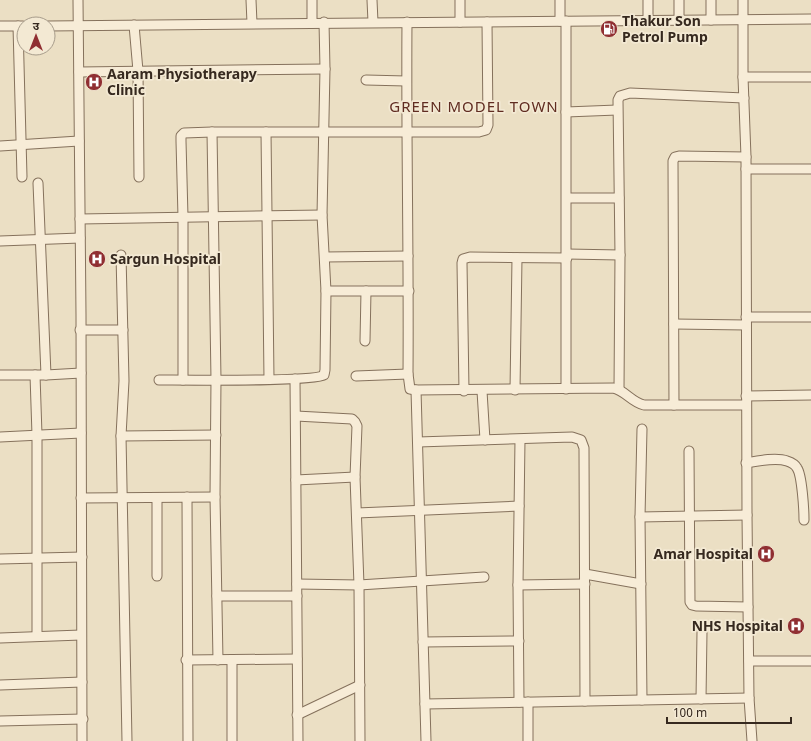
<svg xmlns="http://www.w3.org/2000/svg" width="811" height="741" viewBox="0 0 811 741" font-family="Georgia,'Noto Sans Devanagari',serif">
  <rect width="100%" height="100%" fill="#ebdfc4"/>
  <g fill="none" stroke-linecap="round" stroke-linejoin="round">
    <defs>
      <g id="minor">
        <polyline points="78,0 81,314 82,741"/>
        <polyline points="251,0 252,23"/>
        <polyline points="312,0 312,23"/>
        <polyline points="372,0 373,22"/>
        <polyline points="460,0 460,22"/>
        <polyline points="560,0 560,21"/>
        <polyline points="648,0 648,20"/>
        <polyline points="679,0 679,20"/>
        <polyline points="711,0 711,20"/>
        <polyline points="743,0 743,77 746,157 747,515 749,698 752,741"/>
        <path d="M 407,22 C 406,139 409,257 408,374 L 410,389 L 416,390 L 613,388 C 625,390 631,402 644,405 L 746,405"/>
        <polyline points="134,25 138,71 139,177"/>
        <polyline points="0,26 23,26"/>
        <polyline points="18,26 22,177"/>
        <polyline points="48,26 811,19"/>
        <polyline points="79,72 325,69"/>
        <polyline points="743,77 811,77"/>
        <polyline points="366,80 406,81"/>
        <polyline points="566,112 617,110"/>
        <polyline points="212,132 216,379 215,497 218,660"/>
        <polyline points="266,132 269,379"/>
        <polyline points="0,146 79,141"/>
        <polyline points="746,169 811,169"/>
        <polyline points="38,183 46,375"/>
        <polyline points="567,198 619,198"/>
        <polyline points="80,219 322,215"/>
        <polyline points="0,241 80,238"/>
        <polyline points="567,254 620,255"/>
        <polyline points="121,255 124,381 121,436 127,741"/>
        <polyline points="325,257 408,256"/>
        <polyline points="326,291 409,291"/>
        <polyline points="746,317 811,317"/>
        <polyline points="674,324 746,325"/>
        <polyline points="80,330 123,330"/>
        <polyline points="365,341 366,291"/>
        <polyline points="0,375 46,375 81,373"/>
        <polyline points="35,375 37,435 37,636"/>
        <polyline points="356,376 408,374"/>
        <polyline points="295,379 298,741"/>
        <path d="M 159,380 C 180,380 315,382 324,375 L 325,370 L 326,291 L 322,215 L 325,69 L 324,22"/>
        <polyline points="183,380 183,217 181,141 181,136 184,133 212,132 479,132 486,130 488,125 487,22"/>
        <polyline points="566,389 566,21"/>
        <polyline points="619,389 620,255 618,100 620,96 630,93 744,98"/>
        <polyline points="416,390 426,741"/>
        <polyline points="515,390 517,258"/>
        <polyline points="464,391 462,263 463,259 470,257 567,258"/>
        <polyline points="482,391 485,440"/>
        <polyline points="746,396 811,395"/>
        <polyline points="674,405 673,161 675,157 679,156 746,157"/>
        <polyline points="296,416 352,419 355,422 357,426 355,477 359,585 360,741"/>
        <polyline points="642,429 640,517 642,700"/>
        <polyline points="121,436 216,435"/>
        <polyline points="0,437 81,433"/>
        <polyline points="418,442 572,437 581,440 584,448 585,701"/>
        <polyline points="689,451 690,602 692,605 696,606 748,607"/>
        <path d="M 746,463 C 757,461 776,457 787,461 C 790,462 795,464 797,468 C 802,475 804,510 804,520"/>
        <polyline points="296,480 355,477"/>
        <polyline points="187,497 188,741"/>
        <polyline points="81,498 215,497"/>
        <polyline points="357,513 519,506"/>
        <polyline points="640,517 747,515"/>
        <polyline points="0,559 82,557"/>
        <polyline points="585,574 641,584"/>
        <polyline points="157,576 157,498"/>
        <polyline points="297,584 359,585 484,577"/>
        <polyline points="518,585 585,584"/>
        <polyline points="217,596 297,596"/>
        <polyline points="0,638 81,635"/>
        <polyline points="423,642 519,641"/>
        <polyline points="186,660 297,659"/>
        <polyline points="232,660 232,741"/>
        <polyline points="749,661 811,661"/>
        <polyline points="0,685 82,682"/>
        <polyline points="701,699 702,632"/>
        <polyline points="519,702 518,585 520,440"/>
        <polyline points="425,704 749,698"/>
        <polyline points="297,715 360,685"/>
        <polyline points="0,721 83,719"/>
        <polyline points="528,741 528,702"/>
      </g>
    </defs>
    <!-- minor casing -->
    <use href="#minor" stroke="#85715c" stroke-width="11"/>
    <!-- minor -->
    <use href="#minor" stroke="#f7ecd7" stroke-width="9"/>
  </g>
  <!-- icons -->
  <defs>
    <symbol id="fuel-disc" viewBox="-11 -11 22 22"><circle r="9.5" fill="#902f32" stroke="#f3e9d3"/><path d="M-5.5-6h7V0h2V4h1.3V-2.5L3-4.5l.8-.8L6-3V5H2.5V1h-1V6h-7ZM-4.2-4.7v3.2H.2V-4.7Z" fill="#fff"/></symbol>
    <symbol id="hospital-disc" viewBox="-11 -11 22 22"><circle r="9.5" fill="#902f32" stroke="#f3e9d3"/><path d="M-5-5h3v3.5h4V-5h3V5h-3V1.5h-4V5h-3Z" fill="#fff"/></symbol>
  </defs>
  <g fill-rule="evenodd">
    <use href="#fuel-disc" x="599" y="19" width="20" height="20"/>
    <use href="#hospital-disc" x="84" y="72" width="20" height="20"/>
    <use href="#hospital-disc" x="87" y="249" width="20" height="20"/>
    <use href="#hospital-disc" x="756" y="544" width="20" height="20"/>
    <use href="#hospital-disc" x="786" y="616" width="20" height="20"/>
  </g>
  <g text-anchor="middle" stroke-width="3.5" stroke-linejoin="round" paint-order="stroke">
    <!-- poi labels -->
    <g font-size="14" font-weight="bold" fill="#36291f" stroke="#f3e9d3" text-anchor="start">
      <text x="622" y="26">Thakur Son<tspan x="622" dy="16">Petrol Pump</tspan></text>
      <text x="107" y="79">Aaram Physiotherapy<tspan x="107" dy="16">Clinic</tspan></text>
      <text x="110" y="264">Sargun Hospital</text>
      <text x="753" y="559" text-anchor="end">Amar Hospital</text>
      <text x="783" y="631" text-anchor="end">NHS Hospital</text>
    </g>
    <!-- neighbourhood labels -->
    <g font-size="15" letter-spacing="1" fill="#602c21" stroke="#f3e9d3">
      <text x="474" y="112">GREEN MODEL TOWN</text>
    </g>
  </g>
  <!-- north arrow -->
  <g transform="translate(36 36)"><circle r="19" fill="#f3e9d3" stroke="#a79c8b"/>
  <path d="M0-3L7 15L0 10L-7 15Z" fill="#902f32"/>
  <text y="-6" font-size="11" font-weight="bold" text-anchor="middle" fill="#36291f">उ</text>
  </g>
  <!-- scale -->
  <path d="M667 717v6h124v-6" fill="none" stroke="#36291f" stroke-width="2"/>
  <text x="673" y="717" font-size="12" fill="#36291f" stroke="#f3e9d3" stroke-width="3" paint-order="stroke">100 m</text>
</svg>
